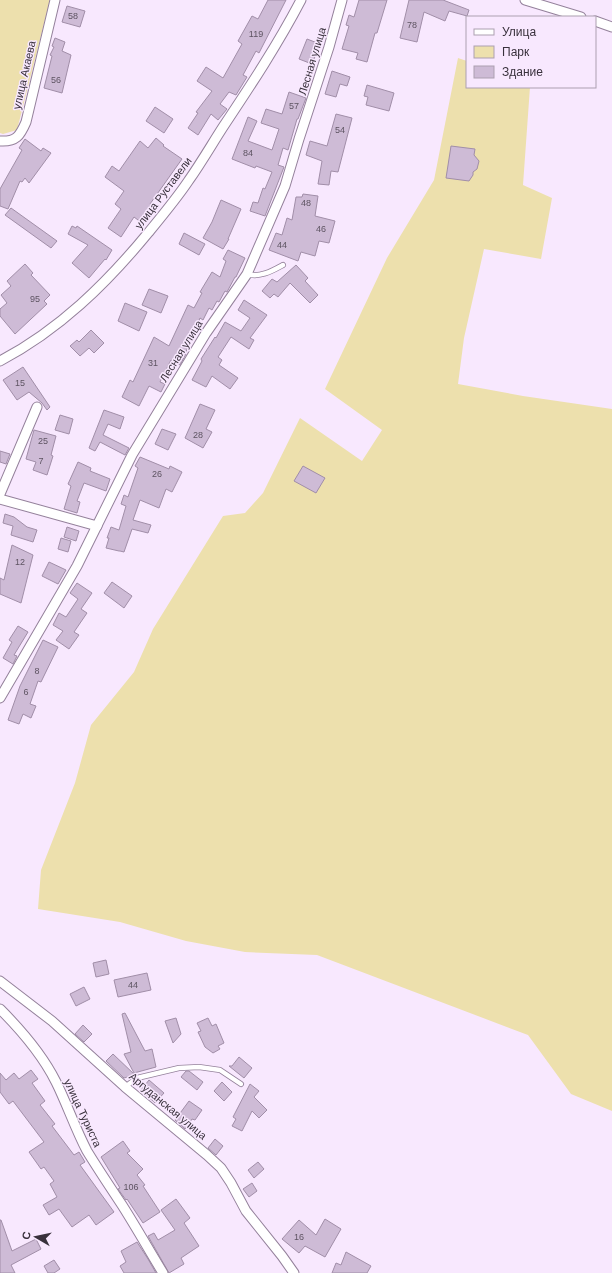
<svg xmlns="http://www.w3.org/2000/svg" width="612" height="1273" viewBox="0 0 612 1273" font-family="Helvetica,sans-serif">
  <rect width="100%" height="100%" fill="#f8e8fe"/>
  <!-- green -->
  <g fill="#ede0ad">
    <polygon points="0,0 50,0 17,130 3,134 0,133"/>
    <polygon points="458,58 467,61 467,87 530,87 523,185 552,198 541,259 484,249 464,338 458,384 523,396 612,409 612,1111 571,1094 528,1035 317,955 245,952 186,941 120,922 38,909 41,870 75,783 91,725 134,672 153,629 223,516 245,513 263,493 300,418 362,461 382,430 325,389 387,258 434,180"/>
  </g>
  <!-- building -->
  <g fill="#cebbd6" stroke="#a18ea8">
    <polygon points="268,0 286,0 259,53 256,51 243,75 247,77 236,95 229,92 220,104 227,109 218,120 211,114 198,135 188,128 198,113 196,112 212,91 197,81 206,67 223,78 242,44 238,41 252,16 258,19"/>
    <polygon points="359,0 387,0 377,33 375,33 367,62 356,59 358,53 342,49 349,26 346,25 349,15 354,17"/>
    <polygon points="409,0 443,0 469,10 467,16 449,11 445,21 424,12 417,42 400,38"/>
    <polygon points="67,6 85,11 80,27 62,22"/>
    <polygon points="55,38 65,42 62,51 71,55 62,93 44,88 52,56 50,55 54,47 52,46"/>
    <polygon points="307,39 320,44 312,64 299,59"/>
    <polygon points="332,71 350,77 347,86 340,84 336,97 325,94"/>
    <polygon points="367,85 394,93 389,111 366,105 368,97 364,96"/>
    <polygon points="289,92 306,98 298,119 297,119 288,150 283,148 278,165 284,167 265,216 250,211 253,202 258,203 263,188 265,189 272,172 256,166 255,168 232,159 248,117 257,121 248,141 272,150 279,129 261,123 266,109 282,114"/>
    <polygon points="155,107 173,119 164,133 146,121"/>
    <polygon points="336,114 352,118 338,172 331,171 329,185 318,184 322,161 306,155 310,141 327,146"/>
    <polygon points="156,138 164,145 163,146 182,159 150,204 153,206 142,223 134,217 121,237 108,228 121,209 115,204 124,191 105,177 112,166 119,171 140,141 148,148"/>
    <polygon points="25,139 41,151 43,148 51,153 29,183 25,178 22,182 20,181 8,209 0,206 0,189 22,150 19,148"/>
    <polygon points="451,146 475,149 474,155 479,161 477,169 473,172 473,175 469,181 446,178"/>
    <polygon points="303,194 318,196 315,216 335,221 329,243 319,241 315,256 301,252 298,261 269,250 276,233 282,235 287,218 292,220 296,197 302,197"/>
    <polygon points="221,200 241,209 228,239 229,239 223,249 203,238 212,222"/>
    <polygon points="11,208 57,241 51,248 5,215"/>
    <polygon points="72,226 76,228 77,226 112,250 106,260 105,259 89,278 72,263 88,245 68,234"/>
    <polygon points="184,233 205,244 199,255 179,244"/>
    <polygon points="228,250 245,258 236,277 235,277 227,292 225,291 219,302 217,301 212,310 209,308 203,320 200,318 185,354 186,354 180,365 171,360 160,382 165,384 161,392 149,386 139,406 122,397 130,380 133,382 154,337 169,346 188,305 194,308 202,293 200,292 212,272 220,277 226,261 223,259"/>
    <polygon points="25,264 33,273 31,275 50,295 44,301 47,304 15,334 0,316 0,309 7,303 1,295 11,286 7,281"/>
    <polygon points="296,265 308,278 305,281 318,295 310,303 290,283 278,297 274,294 270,298 262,291 272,279 277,282"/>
    <polygon points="149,289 168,296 161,313 142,305"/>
    <polygon points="244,300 267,315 250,338 254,340 249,349 231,337 218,357 222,360 219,365 238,378 230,389 212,376 206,387 192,380 202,361 201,359 215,337 216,338 225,322 241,331 250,318 238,310"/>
    <polygon points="125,303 147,312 139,331 118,321"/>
    <polygon points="91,330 104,343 94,353 89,348 80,356 70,346 77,340 79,342"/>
    <polygon points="23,367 50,407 47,410 42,403 29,392 17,400 3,380"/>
    <polygon points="200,404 215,410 206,429 212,432 203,448 185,438"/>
    <polygon points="104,410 124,417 120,429 108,424 103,435 129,448 125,455 100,442 95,451 89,448"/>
    <polygon points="60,415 73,419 69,434 55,430"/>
    <polygon points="162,429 176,434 168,450 155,444"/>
    <polygon points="34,430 56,436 51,455 53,456 47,475 33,470 36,462 26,459"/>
    <polygon points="0,451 10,454 6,464 0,462"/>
    <polygon points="140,457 169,469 170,466 182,472 172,492 166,489 159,508 140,500 133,520 151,525 148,533 132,529 124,552 120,551 119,551 106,548 109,538 107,538 111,527 119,530 126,506 121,504 124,495 128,497 138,468 135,466"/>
    <polygon points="78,462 91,468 90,471 110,479 106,491 84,483 77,501 80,502 77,513 64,509 71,486 68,484"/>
    <polygon points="303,466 325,478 316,493 294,481"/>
    <polygon points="5,514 14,517 27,527 37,530 33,542 11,535 13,526 3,523"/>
    <polygon points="67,527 79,531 76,541 64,537"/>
    <polygon points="61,538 71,541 68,552 58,549"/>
    <polygon points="12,545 33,555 21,603 0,594 0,578 4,580"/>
    <polygon points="49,562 66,570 58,584 42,576"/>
    <polygon points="112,582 132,596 124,608 104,593"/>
    <polygon points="77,583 92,593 81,609 87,613 74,632 79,635 69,649 56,640 63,631 53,625 59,613 66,617 78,599 70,593"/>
    <polygon points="18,626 28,632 14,655 17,656 13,664 3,658 12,642 9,640"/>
    <polygon points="43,640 58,647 41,682 38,681 30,704 36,706 31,718 23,714 19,724 8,720 20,686"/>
    <polygon points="106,960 109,974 96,977 93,963"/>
    <polygon points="147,973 151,990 118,997 114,980"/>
    <polygon points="84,987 90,999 76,1006 70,994"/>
    <polygon points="125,1013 145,1051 152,1049 156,1067 134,1073 124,1054 131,1052 122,1014"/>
    <polygon points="176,1018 181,1034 173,1043 165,1021"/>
    <polygon points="208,1018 212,1026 216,1024 224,1043 218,1046 220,1049 213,1053 205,1047 198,1032 201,1031 197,1023"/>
    <polygon points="83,1025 92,1034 84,1042 75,1034"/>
    <polygon points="113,1054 135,1075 124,1078 106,1061"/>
    <polygon points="239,1057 252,1068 244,1078 229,1066 232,1066"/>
    <polygon points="31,1070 38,1079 32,1083 45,1101 40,1105 55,1124 52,1126 74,1155 79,1152 85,1162 80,1165 114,1212 96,1225 89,1215 72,1227 59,1209 49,1215 43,1205 57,1197 50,1184 54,1181 44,1167 41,1169 29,1152 44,1142 13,1101 9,1104 0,1092 0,1073 6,1080 14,1073 19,1079"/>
    <polygon points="186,1071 189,1071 203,1082 197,1090 181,1077"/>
    <polygon points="149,1080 164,1093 155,1103 141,1090"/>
    <polygon points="222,1082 232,1092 224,1101 214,1091"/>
    <polygon points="250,1084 259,1091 254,1097 267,1110 259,1118 252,1111 242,1131 232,1126 236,1119 233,1117"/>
    <polygon points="189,1101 202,1110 195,1120 192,1119 185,1129 175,1120"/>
    <polygon points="215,1139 223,1146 216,1155 208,1148"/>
    <polygon points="123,1141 130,1151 127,1153 143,1169 137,1175 145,1185 143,1186 160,1212 143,1223 127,1199 126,1200 118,1189 120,1188 101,1157"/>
    <polygon points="258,1162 264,1169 254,1178 248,1170"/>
    <polygon points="252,1183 257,1191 249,1197 243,1189"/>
    <polygon points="176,1199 190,1218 184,1223 199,1246 181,1258 184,1264 169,1273 148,1236 154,1233 158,1240 175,1230 161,1210"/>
    <polygon points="325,1219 341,1229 325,1257 305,1246 299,1253 282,1239 299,1220 316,1235"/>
    <polygon points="0,1220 1,1220 12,1251 36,1239 41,1249 11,1265 15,1273 0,1273"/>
    <polygon points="137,1242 148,1259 156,1273 124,1273 120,1266 126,1262 121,1251"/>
    <polygon points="346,1252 371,1266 367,1273 332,1273 336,1263 341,1265"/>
    <polygon points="54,1260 60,1269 54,1273 48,1273 44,1266"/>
  </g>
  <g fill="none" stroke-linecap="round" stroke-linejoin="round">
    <defs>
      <g id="lane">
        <path d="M 247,274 C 260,278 272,271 283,265"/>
        <polyline points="125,1087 137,1078 179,1068 199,1067 220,1070 241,1084"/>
      </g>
      <g id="street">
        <polyline points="525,0 581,17"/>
        <polyline points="595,21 612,27"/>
        <path d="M 0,141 C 16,142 20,136 26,122 L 55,0"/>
        <path d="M 0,361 C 59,330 106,284 148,233 C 162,216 177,198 189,180 C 201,163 212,144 223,127 C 251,85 278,44 301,0"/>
        <polyline points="0,494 37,407"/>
        <polyline points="0,499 97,526"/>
        <polyline points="0,698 77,566 132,455 206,333 247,274 285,186 299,139 329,47 342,0"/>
        <polyline points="0,981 52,1021 125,1087 207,1155 221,1168 231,1183 246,1211 282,1256 294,1273"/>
        <path d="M 0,1009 C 22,1031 42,1054 56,1082 C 67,1104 75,1128 87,1151 C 98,1169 110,1187 122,1205 C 136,1227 149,1250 163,1273"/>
      </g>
    </defs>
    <!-- lane casing -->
    <use href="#lane" stroke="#94819b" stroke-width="6"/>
    <!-- street casing -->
    <use href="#street" stroke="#94819b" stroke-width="11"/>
    <!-- lane -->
    <use href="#lane" stroke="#fff" stroke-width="4.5"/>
    <!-- street -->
    <use href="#street" stroke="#fff" stroke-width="9"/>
  </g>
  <g text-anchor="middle" stroke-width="3" stroke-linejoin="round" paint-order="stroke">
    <!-- number labels -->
    <g font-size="9" fill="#5e5462">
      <text x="73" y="19">58</text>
      <text x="412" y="28">78</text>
      <text x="256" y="37">119</text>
      <text x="56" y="83">56</text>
      <text x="294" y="109">57</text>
      <text x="340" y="133">54</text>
      <text x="248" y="156">84</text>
      <text x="306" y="206">48</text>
      <text x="321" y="232">46</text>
      <text x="282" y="248">44</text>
      <text x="35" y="302">95</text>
      <text x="153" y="366">31</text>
      <text x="20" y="386">15</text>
      <text x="198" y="438">28</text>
      <text x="43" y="444">25</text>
      <text x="41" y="464">7</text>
      <text x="157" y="477">26</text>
      <text x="20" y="565">12</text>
      <text x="37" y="674">8</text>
      <text x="26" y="695">6</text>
      <text x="133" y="988">44</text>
      <text x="131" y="1190">106</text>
      <text x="299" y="1240">16</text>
    </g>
    <!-- street labels -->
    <g font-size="11" fill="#39313c" stroke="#f8e8fe">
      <text transform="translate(312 61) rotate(-73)" y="4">Лесная улица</text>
      <text transform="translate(24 75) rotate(-77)" y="4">улица Акаева</text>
      <text transform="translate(163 193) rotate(-53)" y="4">улица Руставели</text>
      <text transform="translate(181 351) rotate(-58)" y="4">Лесная улица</text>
      <text transform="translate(168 1106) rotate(40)" y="4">Аргуданская улица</text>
      <text transform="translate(83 1113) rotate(65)" y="4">улица Туриста</text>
    </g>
  </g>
  <!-- legend -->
  <rect x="466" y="16" width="130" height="72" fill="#f8e8fe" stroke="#ac9fb0"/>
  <rect x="474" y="29" width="20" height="6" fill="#ffffff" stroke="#ac9fb0"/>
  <text x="502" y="36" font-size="12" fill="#39313c">Улица</text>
  <rect x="474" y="46" width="20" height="12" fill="#ede0ad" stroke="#ac9fb0"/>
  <text x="502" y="56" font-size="12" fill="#39313c">Парк</text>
  <rect x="474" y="66" width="20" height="12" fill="#cebbd6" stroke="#ac9fb0"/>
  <text x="502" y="76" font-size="12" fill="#39313c">Здание</text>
  <!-- north arrow -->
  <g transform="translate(36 1237) rotate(279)" stroke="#f8e8fe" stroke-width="3" paint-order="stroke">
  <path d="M0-3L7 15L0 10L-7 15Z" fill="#39313c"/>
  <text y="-6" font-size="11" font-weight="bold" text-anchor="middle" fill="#39313c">С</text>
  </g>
</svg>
